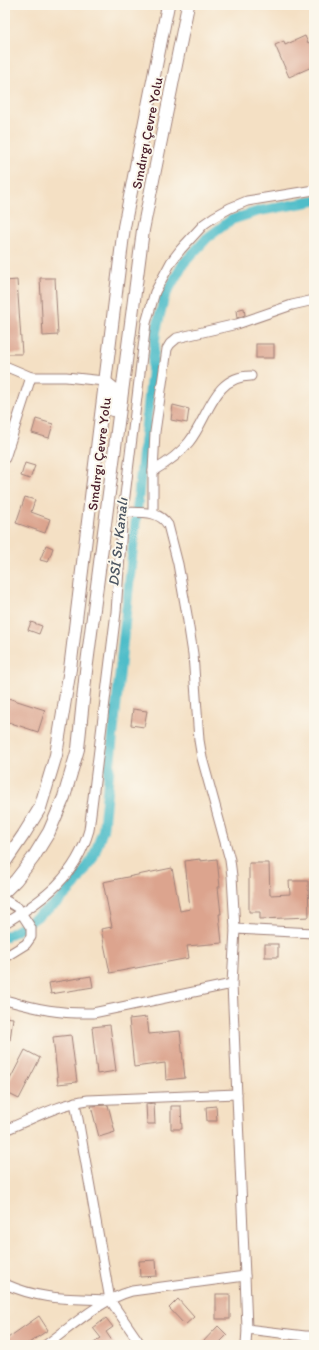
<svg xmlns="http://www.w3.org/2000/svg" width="319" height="1350" viewBox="0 0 319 1350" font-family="Itim,sans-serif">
  <rect width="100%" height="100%" fill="#fbf7ec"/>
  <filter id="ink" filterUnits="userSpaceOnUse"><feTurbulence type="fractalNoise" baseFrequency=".025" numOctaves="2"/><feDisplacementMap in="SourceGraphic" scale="8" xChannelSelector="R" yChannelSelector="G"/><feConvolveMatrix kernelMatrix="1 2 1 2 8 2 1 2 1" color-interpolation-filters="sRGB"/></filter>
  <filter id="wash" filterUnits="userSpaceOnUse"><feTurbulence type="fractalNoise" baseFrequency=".012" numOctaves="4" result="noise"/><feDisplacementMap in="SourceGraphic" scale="16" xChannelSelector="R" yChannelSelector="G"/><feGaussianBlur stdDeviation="0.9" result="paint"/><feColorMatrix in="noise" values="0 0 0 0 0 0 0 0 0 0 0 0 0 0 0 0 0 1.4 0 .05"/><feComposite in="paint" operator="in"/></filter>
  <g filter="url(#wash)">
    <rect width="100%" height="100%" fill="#f4e0c4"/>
    <!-- built -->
    <polygon fill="#edd1b9" points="269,1340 314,1345 268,1345"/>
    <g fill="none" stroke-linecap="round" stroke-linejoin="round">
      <!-- canal -->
      <polyline stroke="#50bdc9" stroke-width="10" points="5,937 24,926 58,902 75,885 93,858 103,830 156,331 164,298 183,264 207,238 231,220 259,211 314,201"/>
    </g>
    <g id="blocks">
      <!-- building -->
      <g fill="#dca48e">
        <polygon points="305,36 308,43 314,40 314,66 289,77 275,45 284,41 285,45"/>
        <polygon points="40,278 55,278 58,335 43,336"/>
        <polygon points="17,280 22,354 5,354 5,281"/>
        <polygon points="244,308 245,315 237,318 236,310"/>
        <rect x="256" y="344" width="18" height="14"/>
        <polygon points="173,405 189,409 187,423 171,420"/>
        <polygon points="36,419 53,424 49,438 32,433"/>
        <polygon points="25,463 35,466 30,479 21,476"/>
        <polygon points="25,497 35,500 31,512 50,519 45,533 16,523"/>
        <polygon points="46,545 53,548 48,562 40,560"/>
        <polygon points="31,622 42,626 39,634 28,630"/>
        <polygon points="5,697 45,710 38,732 5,721"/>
        <polygon points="133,709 147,711 144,727 131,725"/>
        <polygon points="200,859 200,861 217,859 220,887 218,887 221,914 219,914 222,943 187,946 189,958 110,973 101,929 112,927 103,882 172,868 180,911 190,909 185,861"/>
        <polygon points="249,863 269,863 270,895 290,894 289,881 308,881 309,917 260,919 260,912 249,912"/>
        <rect x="265" y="944" width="13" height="13"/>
        <polygon points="91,976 93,987 51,994 49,983"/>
        <polygon points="5,1017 13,1018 10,1040 5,1040"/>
        <polygon points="147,1017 149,1034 180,1031 185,1078 166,1080 165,1063 134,1067 129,1019"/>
        <polygon points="110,1025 116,1071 97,1074 92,1027"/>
        <polygon points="71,1035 77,1082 58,1084 53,1037"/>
        <polygon points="25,1050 40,1058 19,1099 5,1092 5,1089"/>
        <polygon points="154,1103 155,1124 147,1124 146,1104"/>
        <polygon points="108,1105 115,1132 99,1137 91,1106"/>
        <polygon points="171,1106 181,1106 182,1129 171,1129"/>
        <polygon points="216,1106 217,1121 207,1121 206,1107"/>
        <polygon points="156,1260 157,1276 140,1277 139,1261"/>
        <rect x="216" y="1294" width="14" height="25"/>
        <polygon points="178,1299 194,1317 185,1325 169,1308"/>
        <polygon points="39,1316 48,1330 26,1345 5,1345 5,1340"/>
        <polygon points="106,1318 113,1327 106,1332 115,1345 91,1345 101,1338 93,1328"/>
        <polygon points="218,1326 227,1335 217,1345 200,1345"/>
      </g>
    </g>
  </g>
  <g filter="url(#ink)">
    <use href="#blocks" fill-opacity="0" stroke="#9f8078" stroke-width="1"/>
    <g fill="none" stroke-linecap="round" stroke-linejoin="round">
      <defs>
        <g id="minor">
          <polyline points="5,366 31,377"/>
          <polyline points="5,458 31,377 66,377 104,381"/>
          <path d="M 153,471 C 167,463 179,455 189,442 C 209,417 213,376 251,376"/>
          <path d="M 123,512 C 139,513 158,509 168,525 L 178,564 L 187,615 L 193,654 L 199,740 L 202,758 L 230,860 L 232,876 L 235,929"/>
          <polyline points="153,513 153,471 155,432 167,349 170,344 177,338 237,324 292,305 314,300"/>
          <polyline points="5,900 18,908 31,928 31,937 26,944 5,957"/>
          <path d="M 5,923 C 44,900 76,876 89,830 L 116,612 L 123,512 L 146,323 L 155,292 L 171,262 L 181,249 L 204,224 L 214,217 L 230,208 L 247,201 L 314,190"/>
          <path d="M 5,1000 C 38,1009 59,1014 93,1013 L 232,984"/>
          <polyline points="75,1102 110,1300 141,1345"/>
          <path d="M 5,1130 C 32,1119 59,1104 88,1100 L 237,1094"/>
          <path d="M 5,1284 C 43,1301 70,1298 110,1300"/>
          <polyline points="247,1329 305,1336 314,1336"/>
          <path d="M 46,1345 C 72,1326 100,1300 132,1291 L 245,1276"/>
          <polyline points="246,1345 247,1329 245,1276 232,984 235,929 314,933"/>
        </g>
        <g id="major">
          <polyline points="104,381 114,389 113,410"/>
          <polyline points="5,862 24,834 40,808 56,755 70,669 124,227 168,5"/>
          <polyline points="5,891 16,880 33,858 49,832 64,797 78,749 86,671 143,230 188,5"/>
        </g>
      </defs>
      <!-- minor casing -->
      <use href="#minor" stroke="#9f8078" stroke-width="11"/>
      <!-- major casing -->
      <use href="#major" stroke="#9f8078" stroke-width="14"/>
      <!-- minor -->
      <use href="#minor" stroke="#fff" stroke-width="9"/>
      <!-- major -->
      <use href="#major" stroke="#fff" stroke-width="12"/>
    </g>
  </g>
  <g text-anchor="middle" stroke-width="4" stroke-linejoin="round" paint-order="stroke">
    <!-- street labels -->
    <g font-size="14" fill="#4a1f2b" stroke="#fbf7ec">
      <text transform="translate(147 133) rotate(-79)" y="5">Sındırgı Çevre Yolu</text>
      <text transform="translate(99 454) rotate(-83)" y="5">Sındırgı Çevre Yolu</text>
    </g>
    <!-- water labels -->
    <g font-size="15" font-style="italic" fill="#4c5662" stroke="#fbf7ec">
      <text transform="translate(118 542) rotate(-84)" y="5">DSİ Su Kanalı</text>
    </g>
  </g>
  <!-- margin -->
  <rect width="319" height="1350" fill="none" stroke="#fbf7ec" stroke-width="20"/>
</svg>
